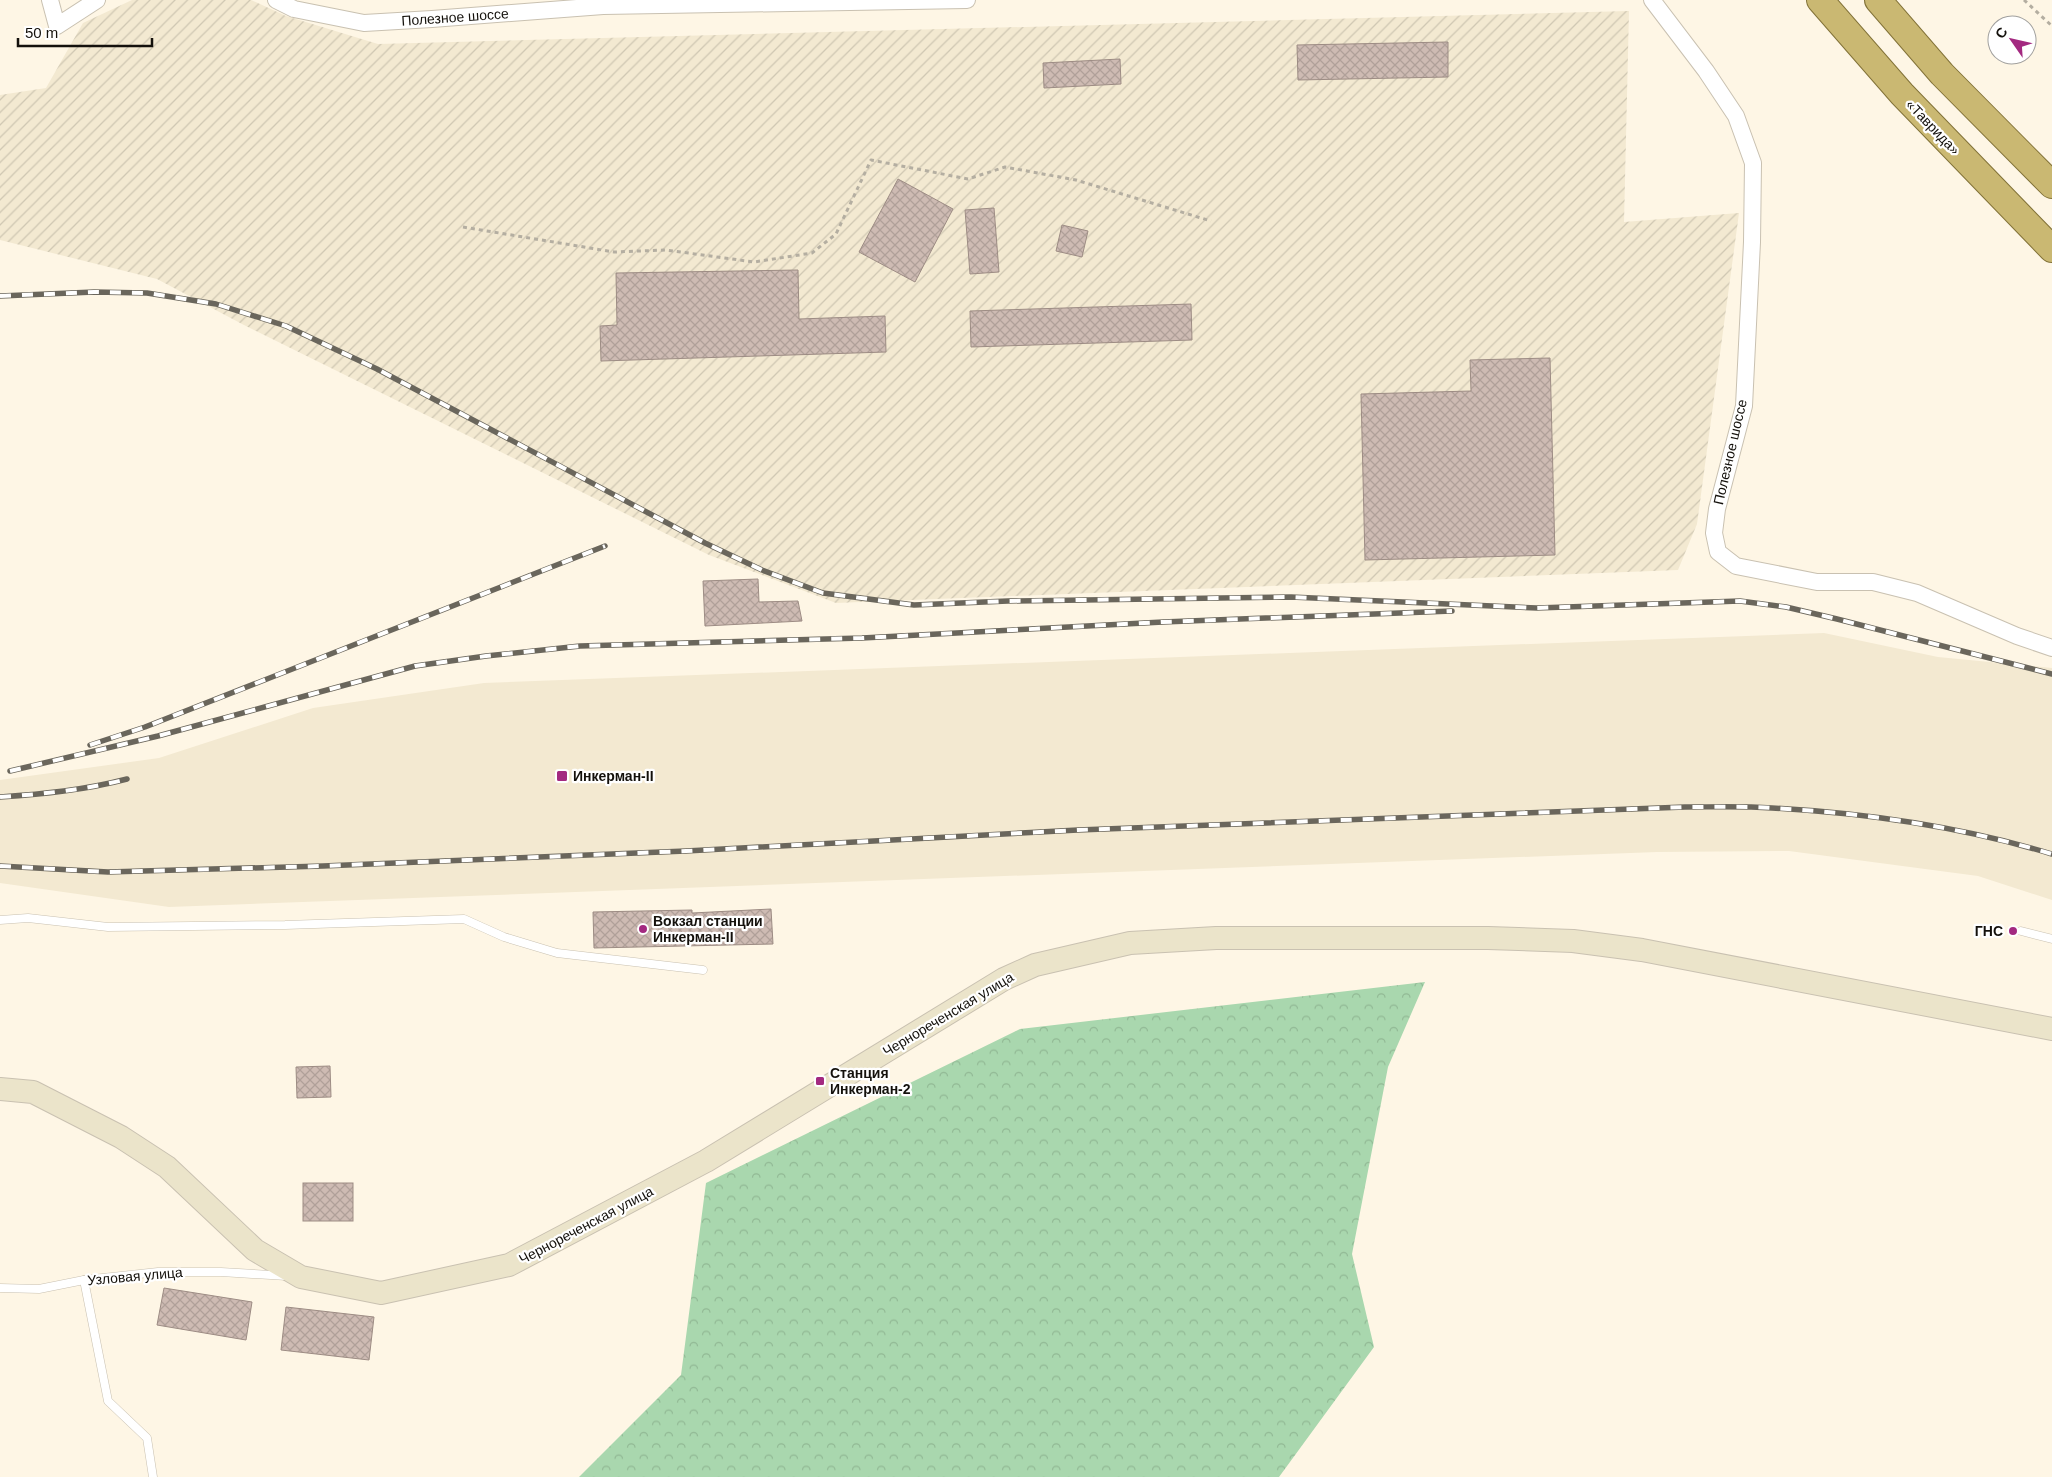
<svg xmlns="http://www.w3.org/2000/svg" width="2052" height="1477" viewBox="0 0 2052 1477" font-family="Arial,sans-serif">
  <defs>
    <pattern id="industrial-furrows" width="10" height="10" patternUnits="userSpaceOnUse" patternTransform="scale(1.25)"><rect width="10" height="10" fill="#f3e9d1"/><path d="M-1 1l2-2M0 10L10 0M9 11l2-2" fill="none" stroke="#cfc7b2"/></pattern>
    <pattern id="forest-crowns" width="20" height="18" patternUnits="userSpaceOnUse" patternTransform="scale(1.25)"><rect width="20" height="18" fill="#a9d7ae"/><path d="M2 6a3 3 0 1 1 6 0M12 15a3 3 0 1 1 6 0" fill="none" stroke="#91b894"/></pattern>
    <pattern id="building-cross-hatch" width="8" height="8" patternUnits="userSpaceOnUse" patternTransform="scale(1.25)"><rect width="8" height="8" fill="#cebbb3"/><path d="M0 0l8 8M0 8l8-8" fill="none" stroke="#b0a099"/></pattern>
  </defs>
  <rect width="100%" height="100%" fill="#fef6e5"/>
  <!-- built -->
  <polygon fill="#f3e9d1" points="1824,633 1938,657 2052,668 2052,900 1978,876 1789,851 1657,852 169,907 0,883 0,780 159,758 313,708 484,683"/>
  <!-- industrial -->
  <polygon fill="url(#industrial-furrows)" points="132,0 251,0 286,16 378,44 1629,11 1624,222 1739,213 1697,524 1678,570 836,603 709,555 242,324 157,279 0,240 0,95 46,88 83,23"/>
  <!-- forest -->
  <polygon fill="url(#forest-crowns)" points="1425,982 1388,1067 1352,1254 1374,1347 1279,1477 579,1477 681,1375 706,1183 1020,1029"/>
  <!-- building -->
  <g fill="url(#building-cross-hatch)" stroke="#9d8c84">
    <polygon points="1448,42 1448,77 1298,80 1297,45"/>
    <polygon points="1120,59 1121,84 1044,88 1043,63"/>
    <polygon points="898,179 953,209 915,282 859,252"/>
    <polygon points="994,208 999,272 970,274 965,210"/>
    <polygon points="1062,225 1088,231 1082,257 1056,251"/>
    <polygon points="798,270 799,319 885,316 886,352 601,361 600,326 617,325 616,273"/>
    <polygon points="1191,304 1192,340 971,347 970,311"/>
    <polygon points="1550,358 1555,555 1365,560 1361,394 1471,391 1470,360"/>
    <polygon points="758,579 759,602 798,601 802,621 705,626 703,581"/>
    <polygon points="771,909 773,944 594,948 593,912 692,910 692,913"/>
    <polygon points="330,1066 331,1097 297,1098 296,1067"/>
    <rect x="303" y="1183" width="50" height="38"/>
    <polygon points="164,1288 252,1302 246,1340 157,1325"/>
    <polygon points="286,1307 374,1317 369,1360 281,1350"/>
  </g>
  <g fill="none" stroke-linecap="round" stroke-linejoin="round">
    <defs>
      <g id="service">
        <polyline points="0,920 28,918 108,927 285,925 464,919 504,937 557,953 703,970"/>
        <polyline points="2021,931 2052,939"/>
        <polyline points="84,1280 108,1401 147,1438 153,1477"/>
        <polyline points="0,1288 39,1289 84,1280 158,1272 221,1272 287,1276"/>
      </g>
      <g id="minor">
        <polyline points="50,0 57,26 97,0"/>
        <polyline points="276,0 294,9 364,23 432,19 603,6 967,0"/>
        <polyline points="1652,0 1706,71 1736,116 1753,163 1752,242 1744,406 1717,509 1714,533 1718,552 1736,566 1817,582 1873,582 1917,593 2017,636 2052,648"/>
      </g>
      <polyline id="secondary" points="0,1089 33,1092 121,1137 167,1167 255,1250 301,1277 381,1293 509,1265 706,1161 1004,979 1035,965 1130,943 1216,938 1488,938 1573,941 1642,950 2052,1029"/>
      <g id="trunk">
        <polyline points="1820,0 1902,94 2052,249"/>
        <polyline points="1878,0 1942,74 2052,185"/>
      </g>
    </defs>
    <!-- service casing -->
    <use href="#service" stroke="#c9c1b1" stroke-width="9"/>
    <!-- minor casing -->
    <use href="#minor" stroke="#c9c1b1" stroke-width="18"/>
    <!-- secondary casing -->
    <use href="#secondary" stroke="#c9c1b1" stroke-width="24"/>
    <!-- trunk casing -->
    <use href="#trunk" stroke="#827238" stroke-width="28"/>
    <!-- path -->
    <g stroke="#b4aea1" stroke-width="3" stroke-dasharray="4 4" stroke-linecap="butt">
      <polyline points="2024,0 2052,26"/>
      <polyline points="463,227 614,252 666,250 754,262 812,253 836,234 871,160 968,179 1005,167 1076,180 1211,221"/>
    </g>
    <!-- service -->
    <use href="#service" stroke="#fff" stroke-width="8"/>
    <!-- minor -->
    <use href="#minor" stroke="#fff" stroke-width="16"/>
    <!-- secondary -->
    <use href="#secondary" stroke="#ebe4ca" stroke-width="22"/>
    <!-- trunk -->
    <use href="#trunk" stroke="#cab872" stroke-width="26"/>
    <defs>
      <g id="rail">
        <polyline points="0,296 94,292 147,293 216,304 286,326 377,369 705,543 762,570 823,593 914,605 1008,601 1291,597 1537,608 1740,601 1786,607 1837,619 2052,674"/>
        <polyline points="90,745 145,727 605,546"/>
        <polyline points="10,771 158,736 415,666 486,656 580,646 862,638 1163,622 1452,611"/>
        <path d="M 0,797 C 43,794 85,790 127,779"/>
        <path d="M 0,866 L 108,872 L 323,866 L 686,851 L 1078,830 L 1685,807 C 1714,807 1743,806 1772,808 C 1866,813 1962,827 2052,854"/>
      </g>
    </defs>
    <!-- rail casing -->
    <use href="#rail" stroke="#6a665c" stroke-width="5.5"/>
    <!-- rail -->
    <use href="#rail" stroke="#fff" stroke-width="4" stroke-dasharray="11" stroke-linecap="butt"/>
  </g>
  <!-- markers -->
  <g fill="#a32980" stroke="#fff" stroke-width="2">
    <rect x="556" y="770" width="12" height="12" rx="2.5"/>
    <circle cx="643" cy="929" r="5"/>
    <circle cx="2013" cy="931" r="5"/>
    <rect x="815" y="1076" width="10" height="10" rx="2.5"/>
  </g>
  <g text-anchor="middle" stroke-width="4.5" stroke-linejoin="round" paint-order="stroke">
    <!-- street labels -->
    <g font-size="14" fill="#14110c" stroke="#fff">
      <text transform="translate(455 17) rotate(-4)" y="5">Полезное шоссе</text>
      <text transform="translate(1933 127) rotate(46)" y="5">«Таврида»</text>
      <text transform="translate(1730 452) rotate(-77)" y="5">Полезное шоссе</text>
      <text transform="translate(948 1014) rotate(-31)" y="5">Чернореченская улица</text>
      <text transform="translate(586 1225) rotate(-28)" y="5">Чернореченская улица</text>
      <text transform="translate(135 1276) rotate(-5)" y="5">Узловая улица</text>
    </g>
    <!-- poi labels -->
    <g font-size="14" font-weight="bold" fill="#14110c" stroke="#fff" text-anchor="start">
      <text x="573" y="781">Инкерман-II</text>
      <text x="653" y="926">Вокзал станции<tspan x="653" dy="16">Инкерман-II</tspan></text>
      <text x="2003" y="936" text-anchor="end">ГНС</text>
      <text x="830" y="1078">Станция<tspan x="830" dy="16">Инкерман-2</tspan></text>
    </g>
  </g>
  <!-- north arrow -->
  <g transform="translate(2012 40) rotate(304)"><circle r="24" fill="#ffffff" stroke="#a1a09e"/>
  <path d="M0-4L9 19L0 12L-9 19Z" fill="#a32980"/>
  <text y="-8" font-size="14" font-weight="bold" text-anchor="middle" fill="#14110c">С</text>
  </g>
  <!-- scale -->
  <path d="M18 38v8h134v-8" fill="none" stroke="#14110c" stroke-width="2.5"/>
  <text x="25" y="38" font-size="15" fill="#14110c" stroke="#ffffff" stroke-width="4" paint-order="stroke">50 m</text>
</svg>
